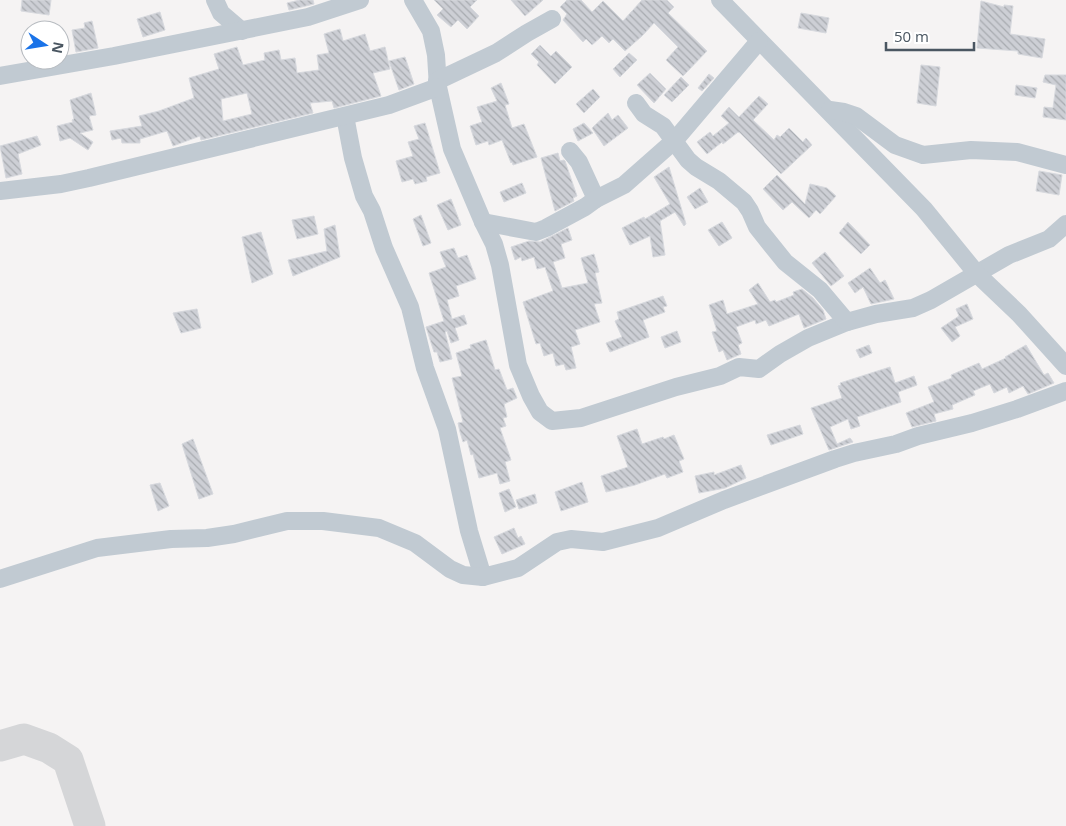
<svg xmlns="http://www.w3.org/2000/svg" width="1066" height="826" viewBox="0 0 1066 826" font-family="'Open Sans',sans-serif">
  <defs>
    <pattern id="building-back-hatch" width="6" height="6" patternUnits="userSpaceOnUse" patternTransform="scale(1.25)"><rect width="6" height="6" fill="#cdcfd5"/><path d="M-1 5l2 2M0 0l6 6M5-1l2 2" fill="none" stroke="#a8abb0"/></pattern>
  </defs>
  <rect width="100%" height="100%" fill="#f5f3f3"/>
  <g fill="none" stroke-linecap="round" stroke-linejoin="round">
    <!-- taxiway -->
    <polyline stroke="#d5d6d8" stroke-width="31" points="0,746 24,739 49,748 68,760 90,826"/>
  </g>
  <!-- building -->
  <g fill="url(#building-back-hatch)" stroke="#d7d9de" fill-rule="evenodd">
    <polygon points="22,0 51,0 49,15 21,11"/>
    <polygon points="300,0 313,0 314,4 289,10 287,3"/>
    <polygon points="434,0 477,0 470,7 479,16 467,29 458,20 451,27 437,15 443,9"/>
    <polygon points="511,0 543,0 525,16"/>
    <polygon points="567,0 581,0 592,12 603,1 623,21 642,0 667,0 674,7 668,13 707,51 683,76 666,60 678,47 654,23 642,36 625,51 613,39 609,43 602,36 592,45 586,39 583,42 563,20 567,14 560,7"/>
    <polygon points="981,1 1004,7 1004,5 1013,6 1010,34 1045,39 1042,58 1018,54 1018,51 977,48"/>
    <polygon points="160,12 165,30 143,37 137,19"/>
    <polygon points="801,13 829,18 826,33 798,28"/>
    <polygon points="92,21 98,48 76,52 72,30 85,28 84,23"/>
    <path d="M 340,29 L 343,41 L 365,34 L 370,51 L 385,47 L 390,69 L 373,73 L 381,96 L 334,108 L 332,101 L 310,103 L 313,113 L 201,140 L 200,136 L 173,146 L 167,131 L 140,139 L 140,143 L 122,143 L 121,138 L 112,140 L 110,131 L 142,126 L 139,116 L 159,111 L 194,98 L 189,78 L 219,69 L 214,54 L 237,47 L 243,65 L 265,60 L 264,53 L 279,50 L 281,60 L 295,58 L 297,73 L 319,70 L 317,55 L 329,53 L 324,34 ZM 247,93 L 252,114 L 223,121 L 221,99 Z"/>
    <polygon points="540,45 551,56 556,51 572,67 555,84 537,65 539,62 531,54"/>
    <polygon points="629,53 637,60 620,77 613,69"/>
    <polygon points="405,57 414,84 399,90 389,61"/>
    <polygon points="921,65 940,67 936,106 917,103"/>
    <polygon points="650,73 666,89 654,103 637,85"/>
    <polygon points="709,74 714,78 702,91 698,88"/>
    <polygon points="1045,75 1066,75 1066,120 1043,117 1044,107 1053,108 1056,85 1043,82"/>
    <polygon points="681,77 689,85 672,102 664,95"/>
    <polygon points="501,83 509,104 505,105 512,128 524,124 537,157 513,165 512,162 511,163 502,140 489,145 488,141 476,145 470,126 482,122 477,107 497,101 491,88"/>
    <polygon points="1016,85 1037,88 1035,98 1015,95"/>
    <polygon points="593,89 600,97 584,113 576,104"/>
    <polygon points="91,93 96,115 89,116 93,130 80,133 93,142 88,150 70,138 60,141 57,126 73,122 72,120 74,119 70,100"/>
    <polygon points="759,96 768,104 753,120 774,140 777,135 780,137 789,128 803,142 806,138 812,145 781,174 740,133 738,132 723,144 722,142 707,154 697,142 710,132 713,136 729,123 721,116 729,107 739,117"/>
    <polygon points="608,113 612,120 618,115 628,128 604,146 592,128"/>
    <polygon points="425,123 440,173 426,177 427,181 415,184 413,179 402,182 396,161 413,156 408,142 419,139 414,126"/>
    <polygon points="584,123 593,133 578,141 573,129"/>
    <polygon points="37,136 41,145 18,154 22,174 6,178 0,146"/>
    <polygon points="558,153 560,161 564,160 565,161 577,196 573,198 574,201 555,211 541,158"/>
    <polygon points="669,167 686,224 684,226 675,212 660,221 665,255 653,257 650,236 630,245 622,228 644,217 645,219 670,204 654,177"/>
    <polygon points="1039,171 1062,175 1059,195 1036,191"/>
    <polygon points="777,175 805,204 810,184 827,188 836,196 820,214 816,210 809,218 792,202 783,210 763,189"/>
    <polygon points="522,183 526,193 504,202 500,192"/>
    <polygon points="700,188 708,202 695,209 687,197"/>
    <polygon points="451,199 461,225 448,230 437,205"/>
    <polygon points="421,215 431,243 423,246 413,219"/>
    <polygon points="314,216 318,234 297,239 292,220"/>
    <polygon points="722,222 732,238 719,246 708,230"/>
    <polygon points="848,222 870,245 861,254 839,233"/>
    <polygon points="335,225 340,257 293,276 288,260 327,251 324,229"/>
    <polygon points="568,228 572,240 561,244 565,258 553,262 562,288 588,283 581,258 594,254 599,272 595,273 602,303 594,304 600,322 575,330 580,344 571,347 576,368 566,370 564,364 556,366 553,353 544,356 540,343 536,344 523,302 553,291 545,267 537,269 534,257 522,261 521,257 515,260 511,247 529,241 540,242"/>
    <polygon points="261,232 273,274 252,283 242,237"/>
    <polygon points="454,248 458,258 467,255 476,279 456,286 459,296 447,300 452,319 464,315 467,324 455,328 459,340 451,343 447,331 445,332 452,359 440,362 437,352 434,352 426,327 444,321 429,273 446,267 440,252"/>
    <polygon points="825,252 844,276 831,286 812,263"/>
    <polygon points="870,268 880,283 885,280 894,299 871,304 863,287 855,293 848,283"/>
    <polygon points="758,283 770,302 775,300 776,302 794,295 793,292 802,289 813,298 823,310 826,319 804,328 799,314 769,326 766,320 756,324 755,320 736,327 742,343 738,345 741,354 727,360 723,350 719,352 712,332 717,331 709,305 723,300 727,314 758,304 749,290"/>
    <polygon points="663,296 667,306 663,307 665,312 643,320 649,337 610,352 606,343 622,337 615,321 619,319 617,312"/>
    <polygon points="967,304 973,319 955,327 960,336 952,342 941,328 959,316 956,309"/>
    <polygon points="197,309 201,328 181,333 173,313"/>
    <polygon points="677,331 681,342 665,348 661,337"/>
    <polygon points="486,340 495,370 499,369 507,390 513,388 517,398 504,404 507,417 503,418 506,426 500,428 511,460 505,462 510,481 500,484 497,473 479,478 473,454 471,455 467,440 463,442 460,432 458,423 463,422 452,378 462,376 456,353 471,348 470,345"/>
    <polygon points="869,345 872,353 860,358 856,350"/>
    <polygon points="1026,345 1044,375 1048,373 1054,383 1028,394 1023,386 1009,393 1007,387 994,393 990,384 973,391 975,395 952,405 953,409 934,414 936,421 912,427 906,413 934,402 928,387 952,378 951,375 979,363 982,369 1006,358 1005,357"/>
    <polygon points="890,367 895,383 914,376 917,385 898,392 901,402 857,417 860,426 851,429 848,419 830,427 837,444 850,438 853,442 829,450 811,408 842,398 838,386 841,385 840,383"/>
    <polygon points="800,425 803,434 771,445 767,435"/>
    <polygon points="637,429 642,444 663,437 664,439 674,435 684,459 679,461 683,472 667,478 665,474 635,485 606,492 601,476 628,467 617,436"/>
    <polygon points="193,439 213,494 199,499 182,444"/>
    <polygon points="741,465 746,478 725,488 699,493 695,476 714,472 714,475"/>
    <polygon points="582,482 588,502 561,511 555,492"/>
    <polygon points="160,483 169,506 158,511 150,485"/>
    <polygon points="509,489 516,507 505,512 499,493"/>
    <polygon points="535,494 537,503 519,509 516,500"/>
    <polygon points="514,528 518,538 521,536 525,544 502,554 494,537"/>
  </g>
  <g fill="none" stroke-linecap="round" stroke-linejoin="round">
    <!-- minor -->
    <g stroke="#c1cad2" stroke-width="18">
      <polyline points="215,0 221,13 242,31"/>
      <polyline points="413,0 431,31 436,55 438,87 452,149 483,222 494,244 500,265 518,365 531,396 540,412 552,421 581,418 676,387 720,376 739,367 759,369 780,354 808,338 847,322 876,314 913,308 931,300 1009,255 1049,239 1066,224"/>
      <polyline points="720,0 924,209 977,274 1019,314 1066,366"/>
      <polyline points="0,76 114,56 308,17 360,0"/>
      <polyline points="437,81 496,53 527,33 552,19"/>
      <polyline points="636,103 644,114 663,126 688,160 696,167 719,181 744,202 750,211 757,227 785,262 820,290 847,322"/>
      <polyline points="830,110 844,112 856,116 895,145 923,155 971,150 1017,152 1066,165"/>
      <polyline points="345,116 353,158 364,196 372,211 384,248 410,307 425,368 447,429 469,531 483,577"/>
      <polyline points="570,151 579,162 596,199"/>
      <polyline points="0,191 61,184 89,178 389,105 438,87"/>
      <polyline points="483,222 536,232 546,228 585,207 596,199 624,185 675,140 759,41"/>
      <polyline points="0,579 97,548 171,539 207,538 234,534 287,521 323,521 379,528 415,543 450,569 463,575 483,577 518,568 557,542 571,539 603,542 658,528 724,500 835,459 854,453 896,444 918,436 972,423 1017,409 1066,391"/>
    </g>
  </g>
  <!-- north arrow -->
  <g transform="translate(45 45) rotate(102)"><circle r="24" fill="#ffffff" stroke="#b7bbc0"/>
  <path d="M0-4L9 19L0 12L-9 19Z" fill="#1a73e8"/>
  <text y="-8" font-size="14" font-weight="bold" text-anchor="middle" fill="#4a5661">N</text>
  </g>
  <!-- scale -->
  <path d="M886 42v8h88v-8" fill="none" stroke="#4a5661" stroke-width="2.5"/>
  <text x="894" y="42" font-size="15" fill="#4a5661" stroke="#ffffff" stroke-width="4" paint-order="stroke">50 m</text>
</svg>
